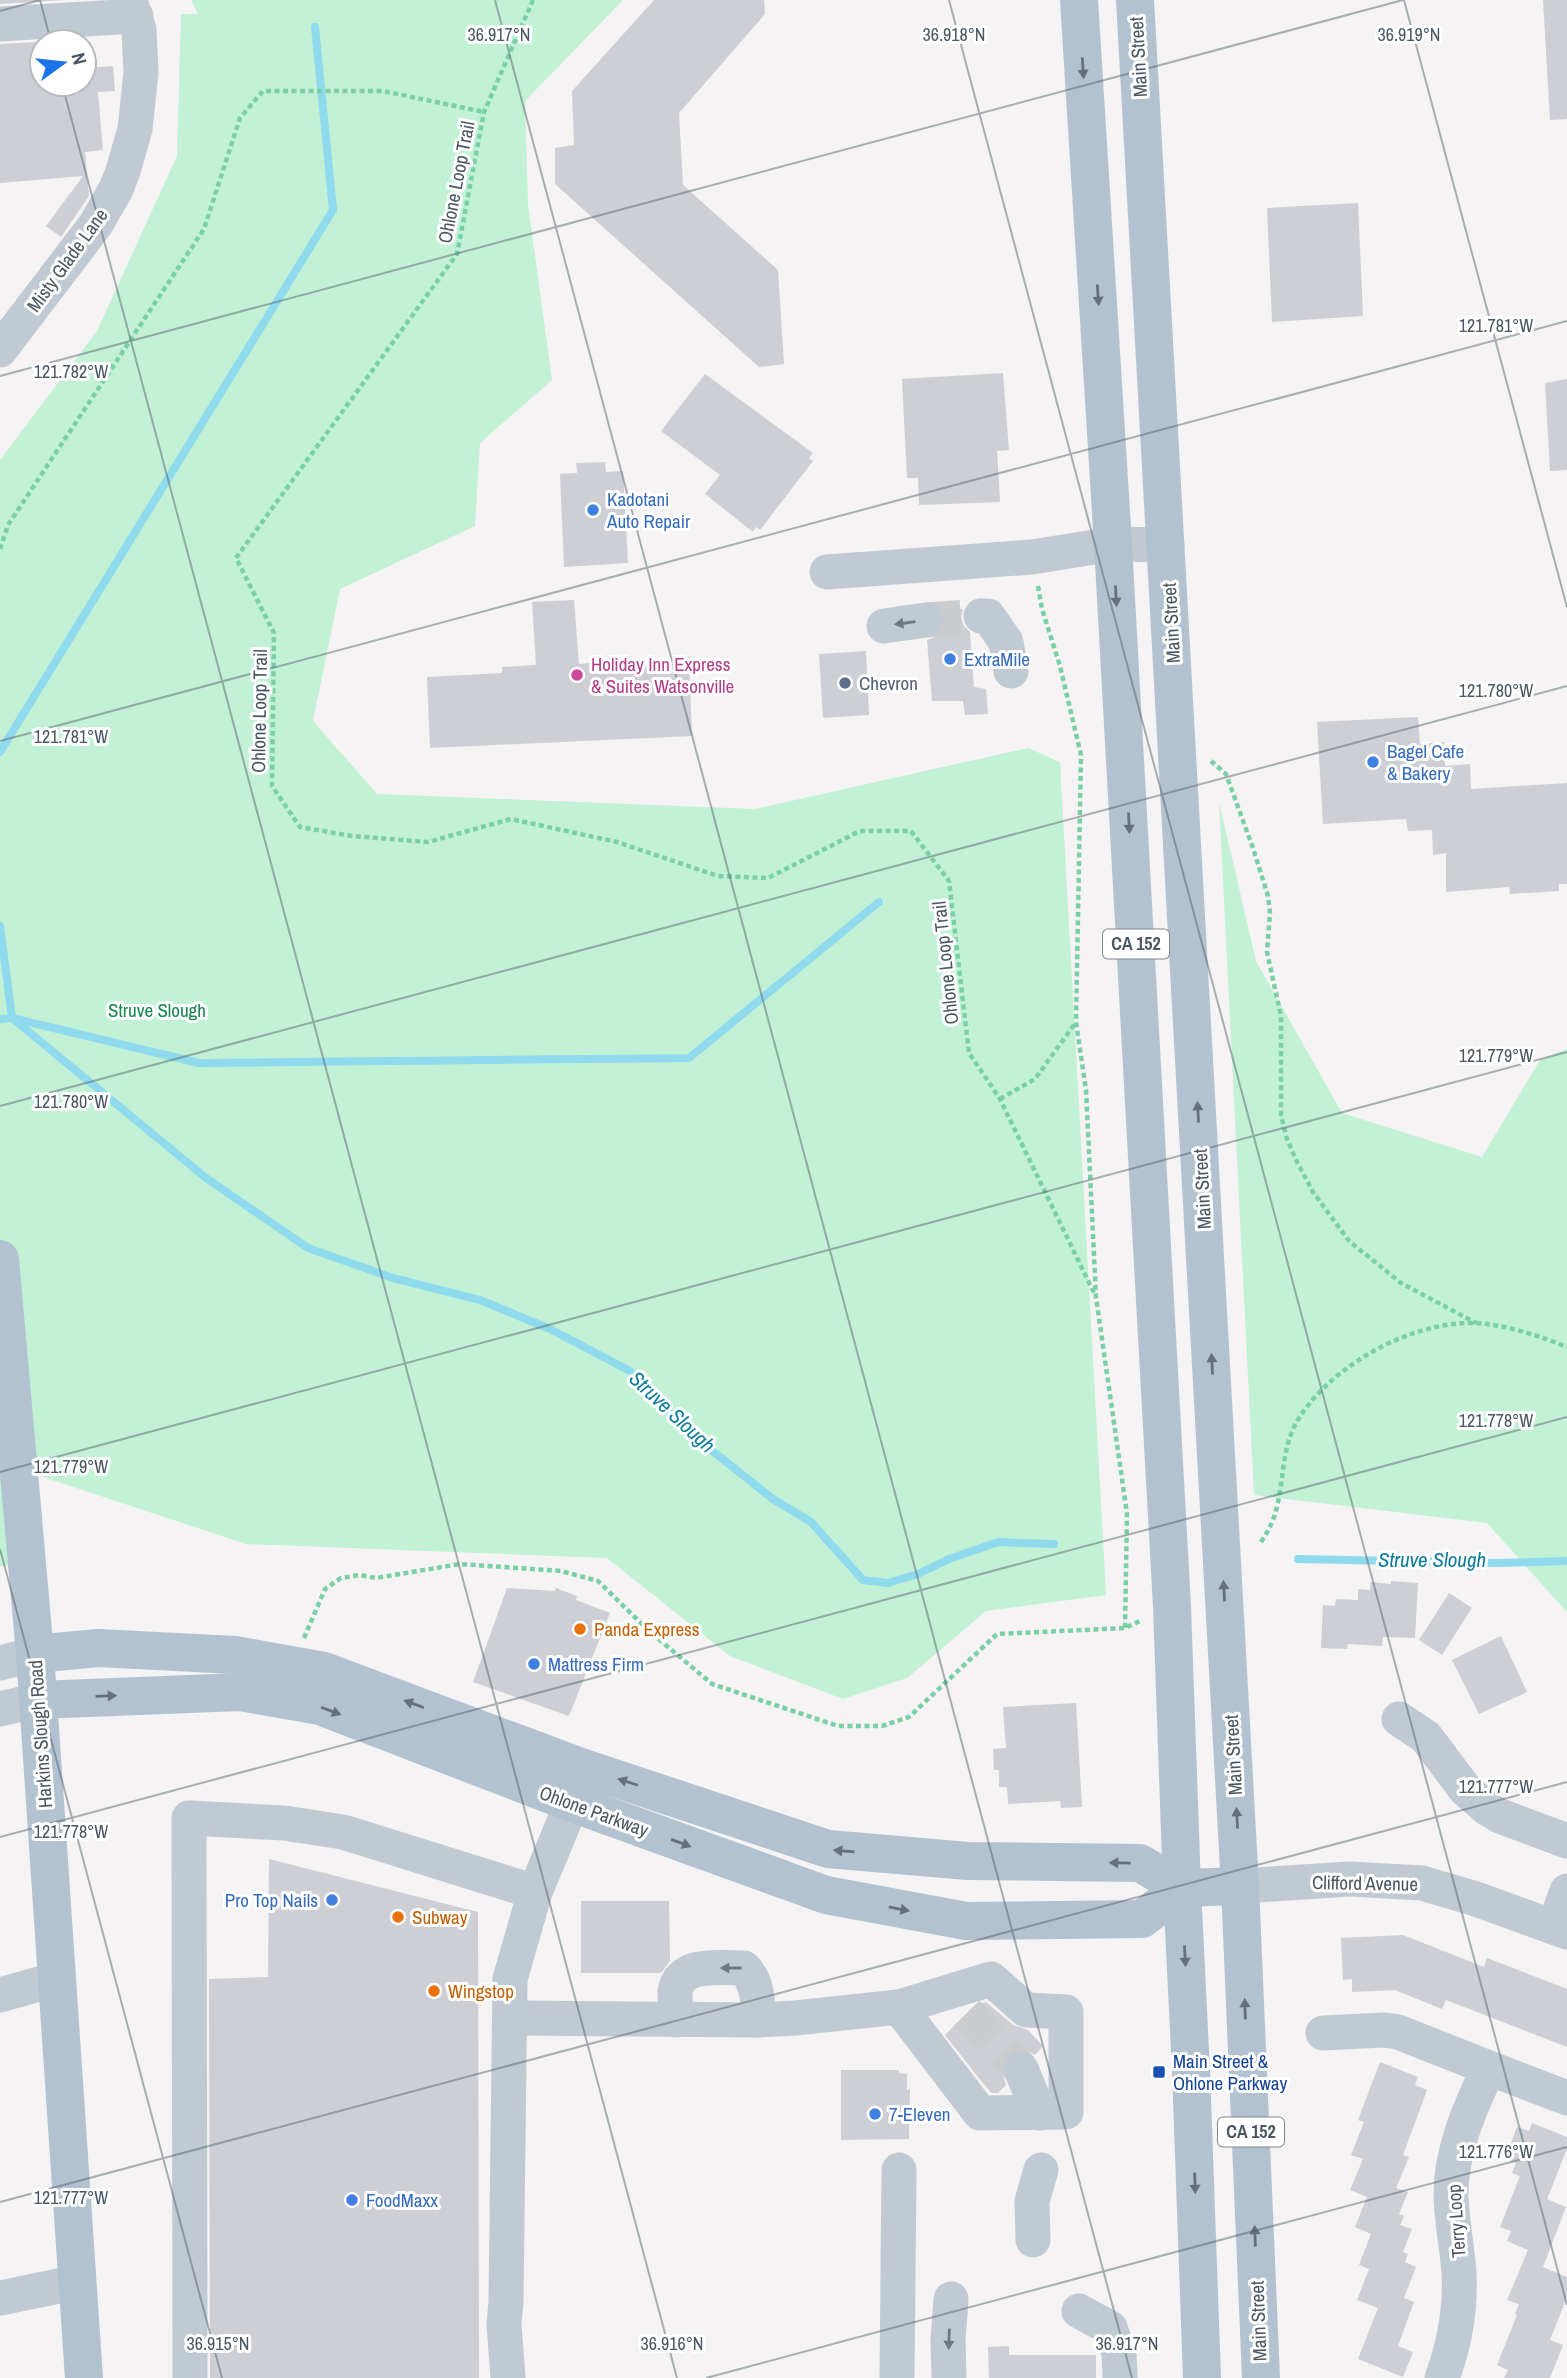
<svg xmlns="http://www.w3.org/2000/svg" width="1567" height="2378" viewBox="0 0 1567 2378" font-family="'Archivo Narrow',sans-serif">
  <rect width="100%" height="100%" fill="#f5f3f3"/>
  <!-- green -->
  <g fill="#c3f1d5">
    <polygon points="191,0 623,0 525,101 528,204 552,380 480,443 475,526 340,589 313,721 377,794 755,809 1028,748 1060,762 1106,1595 986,1611 907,1678 843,1699 730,1656 607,1558 246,1544 7,1465 22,1565 0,1566 0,460 97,331 177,156 181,14 198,14"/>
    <polygon points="1219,802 1256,961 1342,1113 1482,1157 1540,1060 1567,1049 1567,1612 1487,1523 1254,1495"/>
  </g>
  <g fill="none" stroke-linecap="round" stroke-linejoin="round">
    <!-- stream -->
    <g stroke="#90daee" stroke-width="8">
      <polyline points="0,752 333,210 315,27"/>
      <polyline points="0,926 12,1018 199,1063 689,1058 879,902"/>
      <polyline points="0,1019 12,1018 206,1178 308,1248 393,1278 480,1300 550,1329 630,1371 674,1418 710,1449 773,1499 811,1522 863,1580 888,1583 918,1574 949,1559 998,1542 1054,1544"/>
      <polyline points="1298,1559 1496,1563 1567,1561"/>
    </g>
  </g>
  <!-- building -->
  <g fill="#cdcfd5">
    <polygon points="0,0 65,0 0,4"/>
    <polygon points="654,0 764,0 765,14 679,113 683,185 778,270 784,364 759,367 555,184 555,148 574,145 572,91"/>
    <polygon points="1543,0 1567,0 1567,119 1550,120"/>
    <polygon points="36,42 40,84 84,84 84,68 113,66 115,91 98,92 103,150 85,152 89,196 61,237 46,226 83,176 0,183 0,44"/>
    <polygon points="1358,203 1363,316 1272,322 1267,208"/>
    <polygon points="1003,373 1009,450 997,451 1000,502 919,505 918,478 907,478 902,379"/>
    <polygon points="705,374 813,453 809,458 813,461 760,530 756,527 753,532 705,494 720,475 661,431"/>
    <polygon points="1567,379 1567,470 1550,471 1545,383"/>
    <polygon points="605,462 606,472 623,471 628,563 564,567 560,474 577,473 576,463"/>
    <polygon points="574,600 579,664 611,661 612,668 689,663 692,736 430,748 427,677 502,673 502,667 536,665 532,602"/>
    <polygon points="963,609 961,617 963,625 970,632 974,687 986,689 988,714 965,715 963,701 932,701 927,640 938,636 944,628 946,618 943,610"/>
    <polygon points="866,651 869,715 823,718 819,654"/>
    <polygon points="1418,717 1420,744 1444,742 1445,766 1470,764 1471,789 1567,783 1567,884 1559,884 1559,891 1510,894 1509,887 1446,892 1446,853 1433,855 1432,830 1408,831 1406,819 1323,824 1317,722"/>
    <polygon points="1391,1581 1418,1583 1415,1638 1383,1637 1382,1646 1348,1644 1347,1649 1321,1648 1323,1605 1335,1606 1336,1599 1358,1600 1358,1589 1370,1590 1371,1582 1391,1584"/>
    <polygon points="507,1588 555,1591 556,1588 577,1596 576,1600 610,1613 569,1716 473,1682"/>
    <polygon points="1449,1593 1472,1608 1442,1655 1419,1640"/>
    <polygon points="1501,1636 1527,1692 1479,1714 1452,1660"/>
    <polygon points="1076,1703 1082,1807 1061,1808 1060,1801 1008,1804 1007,1787 999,1787 999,1770 994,1770 993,1749 1006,1748 1003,1707"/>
    <polygon points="269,1859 478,1912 479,2378 210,2378 209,1979 268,1977"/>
    <polygon points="581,1901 669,1901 670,1961 661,1973 581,1973"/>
    <polygon points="1403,1935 1484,1967 1487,1958 1567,1989 1567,2047 1446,2000 1442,2009 1395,1990 1352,1992 1352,1979 1343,1980 1341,1938"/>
    <polygon points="986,2002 1013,2025 1028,2030 1043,2046 1035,2055 1023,2049 1014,2050 1006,2056 1001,2067 1006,2085 998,2093 992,2093 982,2082 945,2035 975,2005"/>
    <polygon points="1380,2062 1418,2077 1415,2085 1427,2090 1403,2155 1409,2157 1396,2188 1408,2192 1399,2214 1404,2216 1400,2225 1412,2229 1403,2252 1408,2254 1405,2262 1416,2267 1404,2298 1414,2302 1398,2346 1413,2352 1403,2377 1358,2359 1378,2308 1357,2300 1369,2269 1359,2265 1371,2234 1355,2227 1367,2197 1350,2190 1363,2159 1351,2155 1364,2122 1358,2120"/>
    <polygon points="841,2070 899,2070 899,2073 907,2074 907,2090 910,2089 909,2139 841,2140"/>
    <polygon points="1532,2123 1567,2137 1567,2149 1547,2199 1566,2207 1543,2267 1567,2277 1567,2297 1550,2340 1563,2345 1550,2378 1504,2378 1508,2370 1497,2365 1517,2315 1515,2314 1519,2304 1507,2300 1528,2250 1507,2241 1511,2231 1500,2227 1520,2176 1512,2173 1516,2163 1505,2159 1517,2127 1529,2131"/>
    <polygon points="1009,2346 1009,2355 1096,2355 1096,2378 989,2378 988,2347"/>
  </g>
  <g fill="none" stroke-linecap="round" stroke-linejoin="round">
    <!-- minor-tunnel -->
    <g stroke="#caccce" stroke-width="35" stroke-dasharray="35 18" stroke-linecap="butt">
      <polyline points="926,620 981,616"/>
      <polyline points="967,2013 1021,2069"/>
    </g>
    <!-- path -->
    <g stroke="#7ad0a6" stroke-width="4.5" stroke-dasharray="5 3.5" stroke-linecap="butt">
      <polyline points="533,0 484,112 457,254 236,558 274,633 272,786 300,827 352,836 428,842 511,819 617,842 718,876 768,878 860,831 911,831 949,881 969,1053 1000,1099 1096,1297"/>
      <polyline points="0,549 8,525 204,229 240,118 263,91 383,91 484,112"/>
      <polyline points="1038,586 1042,609 1060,666 1081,755 1076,1022 1086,1090 1096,1297 1127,1514 1125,1628"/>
      <polyline points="1211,761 1226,774 1253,848 1268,896 1270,913 1267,952 1281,1016 1281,1115 1287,1139 1297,1162 1313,1192 1349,1241 1401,1283 1476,1323"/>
      <polyline points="1000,1099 1035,1079 1076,1022"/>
      <path d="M 1261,1542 C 1267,1533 1272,1524 1275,1514 C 1284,1485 1281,1452 1295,1425 C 1326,1368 1410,1321 1474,1323 C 1504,1324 1540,1336 1567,1347"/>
      <polyline points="304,1638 325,1589 341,1578 360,1575 376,1578 460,1564 561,1571 598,1581 648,1630 712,1684 838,1726 882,1726 909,1717 997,1634 1125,1628 1140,1621"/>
    </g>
    <!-- minor -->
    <g stroke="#c1cad2" stroke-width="35">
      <polyline points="0,24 136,16"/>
      <polyline points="0,350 96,224 116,189 123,171 135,129 141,72 139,30 130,0"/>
      <polyline points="827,572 1032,557 1113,544 1167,545"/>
      <polyline points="981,616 988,616 1006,642 1011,671"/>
      <polyline points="884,626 926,620"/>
      <polyline points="0,1663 35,1654"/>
      <polyline points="0,1709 38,1700"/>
      <polyline points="1399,1719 1426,1737 1465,1789 1488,1809 1500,1816 1567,1841"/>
      <polyline points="1240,1886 1350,1879 1422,1883 1476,1899 1567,1932"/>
      <polyline points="1554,1927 1567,1891"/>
      <polyline points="0,1995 57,1979"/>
      <polyline points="510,2018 758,2020 795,2018 899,2007 980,2113 1066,2112 1066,2012 1026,2010 991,1979 899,2007"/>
      <path d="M 676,2020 C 676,2011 675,2001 675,1992 C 679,1961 722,1968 744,1968 C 758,1983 758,2000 758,2020"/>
      <polyline points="1323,2033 1384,2030 1398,2032 1489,2068"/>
      <polyline points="1021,2069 1039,2113"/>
      <polyline points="1033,2240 1032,2201 1041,2170"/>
      <polyline points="0,2298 78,2282"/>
      <polyline points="1079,2311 1110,2328 1119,2353 1120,2378"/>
      <polyline points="190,2378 189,1818 284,1823 343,1832 535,1892"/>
      <polyline points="508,2378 504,2324 506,2302 510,1979 535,1892 572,1803 579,1778"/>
      <polyline points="897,2378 899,2170"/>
      <polyline points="949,2378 948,2340 951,2299"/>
      <path d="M 1442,2378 C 1455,2343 1461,2309 1459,2272 C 1457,2247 1452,2222 1451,2197 C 1450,2153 1470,2107 1489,2068 L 1567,2098"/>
    </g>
    <!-- major -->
    <g stroke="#b3c2d1" stroke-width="38">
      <polyline points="1079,0 1113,544 1172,1606 1182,1888 1191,2071 1202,2378"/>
      <polyline points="1135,0 1240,1886 1261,2378"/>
      <polyline points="0,1259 35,1654 84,2378"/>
      <polyline points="35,1654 98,1648 235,1655 324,1671 581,1767 828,1849 968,1861 1140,1863 1182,1888 1240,1886"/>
      <polyline points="38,1700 240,1692 320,1706 572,1803 826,1895 966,1921 1142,1919 1182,1888"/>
    </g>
  </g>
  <!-- one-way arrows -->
  <defs><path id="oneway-solid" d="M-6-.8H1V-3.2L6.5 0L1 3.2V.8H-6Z" transform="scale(1.75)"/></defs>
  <g fill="#64717d">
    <use href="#oneway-solid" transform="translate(1083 68) rotate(86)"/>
    <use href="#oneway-solid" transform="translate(1098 295) rotate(86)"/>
    <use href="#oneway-solid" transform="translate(1116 596) rotate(87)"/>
    <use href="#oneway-solid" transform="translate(1129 823) rotate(87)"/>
    <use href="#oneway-solid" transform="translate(1198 1112) rotate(-93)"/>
    <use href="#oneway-solid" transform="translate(1212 1364) rotate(-93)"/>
    <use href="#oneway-solid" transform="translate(1224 1591) rotate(-93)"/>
    <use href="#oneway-solid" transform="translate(106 1696) rotate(-2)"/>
    <use href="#oneway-solid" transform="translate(414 1704) rotate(-160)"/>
    <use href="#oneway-solid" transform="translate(331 1711) rotate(21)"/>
    <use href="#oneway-solid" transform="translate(628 1782) rotate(-162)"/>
    <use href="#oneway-solid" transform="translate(1237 1818) rotate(-93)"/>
    <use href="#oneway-solid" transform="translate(681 1843) rotate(20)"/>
    <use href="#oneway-solid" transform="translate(844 1851) rotate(-175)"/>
    <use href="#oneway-solid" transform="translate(1120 1863) rotate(-179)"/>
    <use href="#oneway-solid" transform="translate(899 1909) rotate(11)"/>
    <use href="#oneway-solid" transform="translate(1185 1956) rotate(87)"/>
    <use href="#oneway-solid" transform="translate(1245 2009) rotate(-92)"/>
    <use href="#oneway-solid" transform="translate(1195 2183) rotate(88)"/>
    <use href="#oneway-solid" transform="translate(1255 2236) rotate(-92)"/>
  </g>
  <g fill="#6e7983">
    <use href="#oneway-solid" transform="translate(905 623) rotate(172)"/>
    <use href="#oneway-solid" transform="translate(731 1968) rotate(180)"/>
    <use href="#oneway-solid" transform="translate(949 2339) rotate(92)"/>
  </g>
  <!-- ticks -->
  <path fill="none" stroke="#4a5661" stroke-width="2" stroke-opacity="0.45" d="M 40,0 L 51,42M 495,0 L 1132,2378M 949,0 L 1567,2305M 1404,0 L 1567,607M 0,11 L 40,0M 62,84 L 677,2378M 0,376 L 1403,0M 0,741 L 1567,321M 0,1106 L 1567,686M 0,1472 L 1567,1052M 0,1549 L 222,2378M 0,1837 L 1567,1417M 0,2202 L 1567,1782M 706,2378 L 1567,2147"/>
  <!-- markers -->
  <g fill="#3f7fe0" stroke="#fff" stroke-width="2.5">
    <circle cx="593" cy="510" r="7"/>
    <circle cx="950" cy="659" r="7"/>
    <circle cx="1373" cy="762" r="7"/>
    <circle cx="534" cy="1664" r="7"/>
    <circle cx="332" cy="1900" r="7"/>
    <circle cx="875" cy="2114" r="7"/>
    <circle cx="352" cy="2200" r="7"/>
  </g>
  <circle fill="#d1479c" stroke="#fff" stroke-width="2.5" cx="577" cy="675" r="7"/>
  <circle fill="#5c6f8a" stroke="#fff" stroke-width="2.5" cx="845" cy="683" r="7"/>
  <g fill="#e8710a" stroke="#fff" stroke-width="2.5">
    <circle cx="580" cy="1629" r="7"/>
    <circle cx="398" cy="1917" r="7"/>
    <circle cx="434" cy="1991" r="7"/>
  </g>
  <rect fill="#1a4fb4" stroke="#fff" stroke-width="2.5" x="1152" y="2065" width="14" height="14" rx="3.5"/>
  <g text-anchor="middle" stroke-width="6" stroke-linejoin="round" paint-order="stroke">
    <!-- shield labels -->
    <g fill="#fff" stroke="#808990" stroke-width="2">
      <rect x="1103" y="929.5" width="66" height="29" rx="5"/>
      <rect x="1218" y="2117.5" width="66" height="29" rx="5"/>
    </g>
    <g font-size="18" font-weight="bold" fill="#4a5661">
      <text x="1136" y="950">CA 152</text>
      <text x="1251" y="2138">CA 152</text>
    </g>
    <!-- street labels -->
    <g font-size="19" fill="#4a5661" stroke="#fff">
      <text transform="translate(1138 57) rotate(-93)" y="7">Main Street</text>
      <text transform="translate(456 182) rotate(-79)" y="7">Ohlone Loop Trail</text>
      <text transform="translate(67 260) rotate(-54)" y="7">Misty Glade Lane</text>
      <text transform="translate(1171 623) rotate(-93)" y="7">Main Street</text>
      <text transform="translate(259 711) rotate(-89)" y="7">Ohlone Loop Trail</text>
      <text transform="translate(945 963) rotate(-96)" y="7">Ohlone Loop Trail</text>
      <text transform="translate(1202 1189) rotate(-93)" y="7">Main Street</text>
      <text transform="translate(40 1734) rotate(-94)" y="7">Harkins Slough Road</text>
      <text transform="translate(1233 1755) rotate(-93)" y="7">Main Street</text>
      <text transform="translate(594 1811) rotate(20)" y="7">Ohlone Parkway</text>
      <text transform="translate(1365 1883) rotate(1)" y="7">Clifford Avenue</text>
      <text transform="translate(1456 2221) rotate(-94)" y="7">Terry Loop</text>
      <text transform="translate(1258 2321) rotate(-92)" y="7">Main Street</text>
    </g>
    <!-- shop labels -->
    <g font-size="19" fill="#366cbe" stroke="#fff" text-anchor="start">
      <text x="607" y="506">Kadotani<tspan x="607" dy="22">Auto Repair</tspan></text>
      <text x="964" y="666">ExtraMile</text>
      <text x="1387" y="758">Bagel Cafe<tspan x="1387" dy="22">&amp; Bakery</tspan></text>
      <text x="548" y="1671">Mattress Firm</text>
      <text x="318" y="1907" text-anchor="end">Pro Top Nails</text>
      <text x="889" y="2121">7-Eleven</text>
      <text x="366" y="2207">FoodMaxx</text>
    </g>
    <!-- hotel labels -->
    <g font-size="19" fill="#b23c85" stroke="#fff" text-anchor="start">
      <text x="591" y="671">Holiday Inn Express<tspan x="591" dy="22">&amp; Suites Watsonville</tspan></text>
    </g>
    <!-- service labels -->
    <g font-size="19" fill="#4e5e75" stroke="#fff" text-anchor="start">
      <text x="859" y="690">Chevron</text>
    </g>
    <!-- park labels -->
    <g font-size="19" fill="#17864f" stroke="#fff">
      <text x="157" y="1017">Struve Slough</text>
    </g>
    <!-- food labels -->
    <g font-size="19" fill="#c56008" stroke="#fff" text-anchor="start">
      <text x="594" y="1636">Panda Express</text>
      <text x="412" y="1924">Subway</text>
      <text x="448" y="1998">Wingstop</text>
    </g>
    <!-- transit labels -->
    <g font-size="19" fill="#164399" stroke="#fff" text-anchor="start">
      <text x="1173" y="2068">Main Street &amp;<tspan x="1173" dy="22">Ohlone Parkway</tspan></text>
    </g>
    <!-- water labels -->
    <g font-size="21" font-style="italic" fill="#0c7c9b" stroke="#fff">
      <text transform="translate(672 1412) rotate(43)" y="7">Struve Slough</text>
      <text x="1432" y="1567">Struve Slough</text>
    </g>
  </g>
  <g font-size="18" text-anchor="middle" fill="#4a5661" stroke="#fff" stroke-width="6" stroke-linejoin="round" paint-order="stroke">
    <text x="499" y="41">36.917°N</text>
    <text x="954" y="41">36.918°N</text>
    <text x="1409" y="41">36.919°N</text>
    <text x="1496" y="332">121.781°W</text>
    <text x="71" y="378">121.782°W</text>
    <text x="1496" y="697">121.780°W</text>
    <text x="71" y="743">121.781°W</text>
    <text x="1496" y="1062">121.779°W</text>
    <text x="71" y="1108">121.780°W</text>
    <text x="1496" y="1427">121.778°W</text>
    <text x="71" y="1473">121.779°W</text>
    <text x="1496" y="1793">121.777°W</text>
    <text x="71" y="1838">121.778°W</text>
    <text x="1496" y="2158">121.776°W</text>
    <text x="71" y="2204">121.777°W</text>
    <text x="218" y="2350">36.915°N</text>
    <text x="672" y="2350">36.916°N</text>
    <text x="1127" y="2350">36.917°N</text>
  </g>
  <!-- north arrow -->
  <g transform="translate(63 63) rotate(75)"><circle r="33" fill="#ffffff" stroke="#b7bbc0" stroke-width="2"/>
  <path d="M0-5L12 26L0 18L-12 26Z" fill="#1a73e8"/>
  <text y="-10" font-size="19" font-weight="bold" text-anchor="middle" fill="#4a5661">N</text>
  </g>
</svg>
